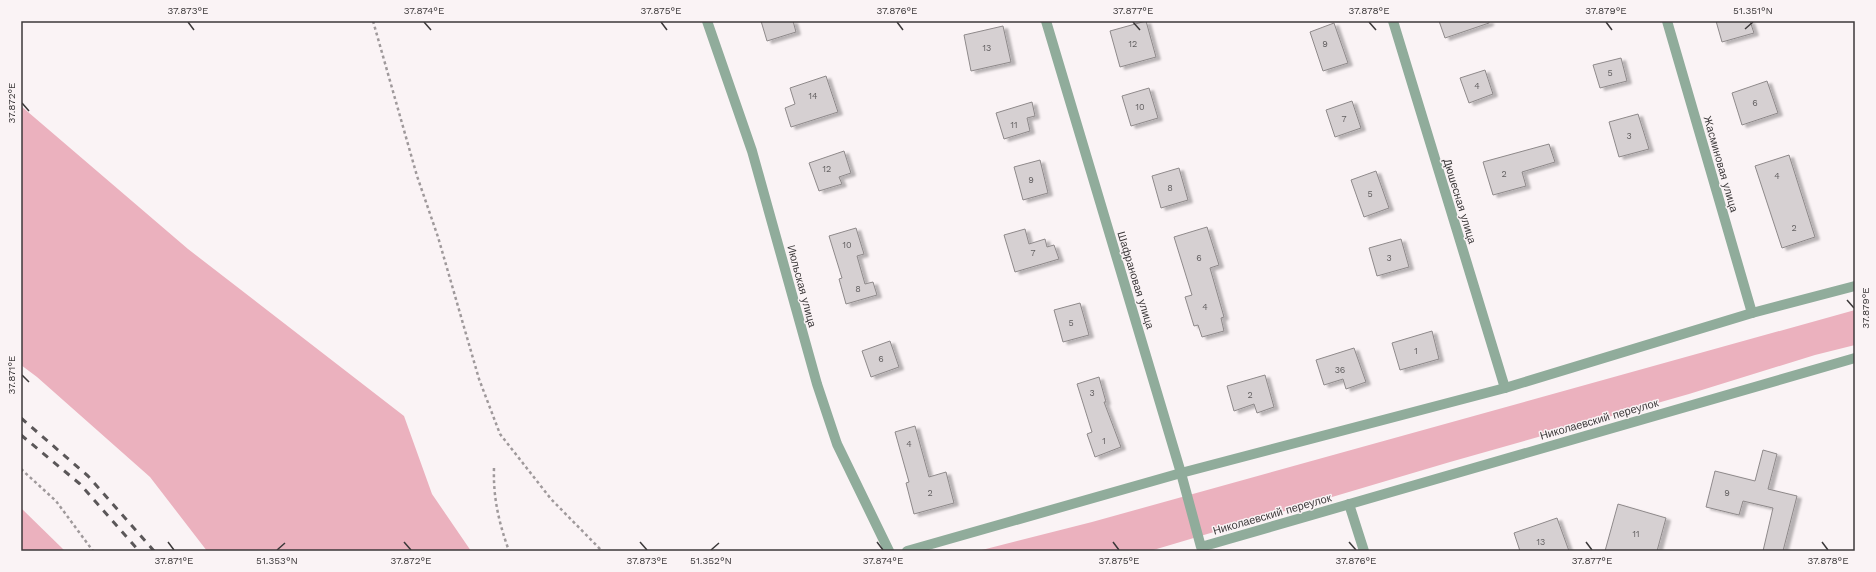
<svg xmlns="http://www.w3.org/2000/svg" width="1876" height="572" viewBox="0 0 1876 572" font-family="'Work Sans',sans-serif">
  <defs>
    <filter id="shadow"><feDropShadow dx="4.5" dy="2.5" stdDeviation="1" flood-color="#0004"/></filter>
  </defs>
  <rect width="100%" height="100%" fill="#faf3f5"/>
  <!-- green -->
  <g fill="#ebb1be">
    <polygon points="21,106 188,249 404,416 432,494 471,551 207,551 150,477 37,377 21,365"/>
    <polygon points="1855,310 1855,345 1815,355 1689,394 1450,462 1150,551 978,551 1092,522"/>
    <polygon points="21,508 65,551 21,551"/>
  </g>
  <!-- building -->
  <g fill="#d6d0d2" stroke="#8e898a" filter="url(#shadow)">
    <polygon points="761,21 793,21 796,32 767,41"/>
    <polygon points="1146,21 1156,57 1120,67 1110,31"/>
    <polygon points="1439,21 1489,21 1489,23 1445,38"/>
    <polygon points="1716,21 1750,21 1754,33 1722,42"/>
    <polygon points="1334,23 1348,63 1323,71 1310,32"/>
    <polygon points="1003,26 1011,62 971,71 964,35"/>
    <polygon points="1621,58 1627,81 1600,88 1593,65"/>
    <polygon points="1485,70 1493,94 1469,103 1460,78"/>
    <polygon points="826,76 838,112 791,127 785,108 795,104 790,88"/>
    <polygon points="1767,81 1778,113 1742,125 1732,93"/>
    <polygon points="1149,88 1158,118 1131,126 1122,96"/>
    <polygon points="1352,101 1361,128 1335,137 1326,110"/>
    <polygon points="1032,102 1035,116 1027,118 1030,131 1004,139 996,113"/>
    <polygon points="1638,114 1649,149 1619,157 1609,122"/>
    <polygon points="1549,144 1555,162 1522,172 1526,186 1493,195 1483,162"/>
    <polygon points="844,151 851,173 839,177 842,184 819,191 809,163"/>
    <polygon points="1789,155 1815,237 1782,248 1755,166"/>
    <polygon points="1040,160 1048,193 1023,200 1014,167"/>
    <polygon points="1179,168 1188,200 1161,208 1152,176"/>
    <polygon points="1376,171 1389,208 1364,217 1351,180"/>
    <polygon points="1207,227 1219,265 1210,268 1224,317 1221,318 1224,331 1202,337 1198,325 1194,326 1185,297 1192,295 1174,237"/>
    <polygon points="856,228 864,254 857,256 865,284 873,282 877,295 846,304 839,279 842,278 829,236"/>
    <polygon points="1025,229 1029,244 1045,239 1047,247 1054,245 1059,259 1015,272 1004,235"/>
    <polygon points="1401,239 1409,267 1377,276 1369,248"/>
    <polygon points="1080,303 1089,335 1063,342 1054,310"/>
    <polygon points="1432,331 1439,359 1400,370 1392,343"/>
    <polygon points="890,341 899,367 871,377 862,351"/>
    <polygon points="1354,348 1366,382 1346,389 1343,379 1324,385 1316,360"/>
    <polygon points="1265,375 1274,407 1257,413 1254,404 1234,411 1227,386"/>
    <polygon points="1099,377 1106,402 1104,402 1121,447 1095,457 1087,434 1092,432 1077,384"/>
    <polygon points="915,426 929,477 946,472 954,503 914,514 906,483 909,482 895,432"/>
    <polygon points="1763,450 1777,454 1768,489 1797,496 1783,551 1763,551 1773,508 1743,501 1739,515 1706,507 1715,471 1755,481"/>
    <polygon points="1618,504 1666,518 1657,551 1605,551"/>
    <polygon points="1557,518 1569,551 1520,551 1514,533"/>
  </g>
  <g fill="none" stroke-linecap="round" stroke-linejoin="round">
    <!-- path -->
    <g stroke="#9f999b" stroke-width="2.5" stroke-dasharray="3 3" stroke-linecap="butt">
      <polyline points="373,21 417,176 438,237 479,379 500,434 551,499 602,551"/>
      <path d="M 494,468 C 493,498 499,523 509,551"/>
      <polyline points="21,469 56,501 93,551"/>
    </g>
    <!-- minor -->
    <g stroke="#90ac9b" stroke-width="10">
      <polyline points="707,21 752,151 817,384 837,444 889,551"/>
      <polyline points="1046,21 1181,473 1201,547 1855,358"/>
      <polyline points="1393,21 1505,388"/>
      <polyline points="1667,21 1752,313"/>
      <polyline points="1349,504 1364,551"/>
      <polyline points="907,551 1181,473 1505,388 1752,313 1855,286"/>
    </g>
    <!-- rail -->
    <g stroke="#5b5759" stroke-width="3" stroke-dasharray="7 7" stroke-linecap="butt">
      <polyline points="21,418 88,476 154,551"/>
      <polyline points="21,435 80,484 139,551"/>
    </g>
  </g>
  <!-- ticks -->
  <path fill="none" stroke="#3c393a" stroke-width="1.5" d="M 188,22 L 194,30M 424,22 L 431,30M 661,22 L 667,30M 897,22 L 903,30M 1133,22 L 1140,30M 1369,22 L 1376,30M 1606,22 L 1612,30M 1745,29 L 1753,22M 22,103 L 29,111M 1847,300 L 1854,308M 22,375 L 29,382M 168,542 L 174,550M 404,542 L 411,550M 640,542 L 647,550M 877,542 L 883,550M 1113,542 L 1119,550M 1349,542 L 1356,550M 1586,542 L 1592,550M 1822,542 L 1828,550M 277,550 L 285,543M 711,550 L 719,543"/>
  <g text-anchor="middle" stroke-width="3" stroke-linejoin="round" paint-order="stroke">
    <!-- number labels -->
    <g font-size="9" fill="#625f60">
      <text x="1133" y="47">12</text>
      <text x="1325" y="47">9</text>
      <text x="987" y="51">13</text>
      <text x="1610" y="76">5</text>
      <text x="1477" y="89">4</text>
      <text x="813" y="99">14</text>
      <text x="1755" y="106">6</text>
      <text x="1140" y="110">10</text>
      <text x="1344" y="122">7</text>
      <text x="1014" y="128">11</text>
      <text x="1629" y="139">3</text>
      <text x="827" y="172">12</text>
      <text x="1504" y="177">2</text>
      <text x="1777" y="179">4</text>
      <text x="1031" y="183">9</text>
      <text x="1170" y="191">8</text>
      <text x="1370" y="197">5</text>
      <text x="1794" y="231">2</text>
      <text x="847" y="248">10</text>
      <text x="1033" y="256">7</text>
      <text x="1199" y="261">6</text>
      <text x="1389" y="261">3</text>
      <text x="858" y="292">8</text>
      <text x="1205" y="310">4</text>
      <text x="1071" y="326">5</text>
      <text x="1416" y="354">1</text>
      <text x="881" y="362">6</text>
      <text x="1340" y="373">36</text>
      <text x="1092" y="396">3</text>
      <text x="1250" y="398">2</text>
      <text x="1104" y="444">1</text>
      <text x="909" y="447">4</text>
      <text x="930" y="496">2</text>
      <text x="1727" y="496">9</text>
      <text x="1636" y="537">11</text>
      <text x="1541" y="545">13</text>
    </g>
    <!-- street labels -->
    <g font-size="11" fill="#3c393a" stroke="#faf3f5">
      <text transform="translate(1721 164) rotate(74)" y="4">Жасминовая улица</text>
      <text transform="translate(1460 201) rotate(73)" y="4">Дюшесная улица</text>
      <text transform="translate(1136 280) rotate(73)" y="4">Шафрановая улица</text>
      <text transform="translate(802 286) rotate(75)" y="4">Июльская улица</text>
      <text transform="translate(1599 419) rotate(-16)" y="4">Николаевский переулок</text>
      <text transform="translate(1272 514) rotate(-16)" y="4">Николаевский переулок</text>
    </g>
  </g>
  <!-- border -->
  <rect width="1876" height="572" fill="none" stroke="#faf3f5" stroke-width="44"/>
  <rect x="22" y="22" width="1832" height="528" fill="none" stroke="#3c393a" stroke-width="1.5"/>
  <g font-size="10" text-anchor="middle" fill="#3c393a">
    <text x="188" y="14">37.873°E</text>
    <text x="424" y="14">37.874°E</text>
    <text x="661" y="14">37.875°E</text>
    <text x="897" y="14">37.876°E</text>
    <text x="1133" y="14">37.877°E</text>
    <text x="1369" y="14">37.878°E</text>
    <text x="1606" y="14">37.879°E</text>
    <text x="1753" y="14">51.351°N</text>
    <text transform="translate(11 103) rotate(-90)" y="4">37.872°E</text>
    <text transform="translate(1865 308) rotate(-90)" y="4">37.879°E</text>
    <text transform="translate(11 375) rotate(-90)" y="4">37.871°E</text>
    <text x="174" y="564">37.871°E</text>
    <text x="277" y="564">51.353°N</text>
    <text x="411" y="564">37.872°E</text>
    <text x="647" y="564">37.873°E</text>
    <text x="711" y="564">51.352°N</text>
    <text x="883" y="564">37.874°E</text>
    <text x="1119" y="564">37.875°E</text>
    <text x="1356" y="564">37.876°E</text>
    <text x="1592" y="564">37.877°E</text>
    <text x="1828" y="564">37.878°E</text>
  </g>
</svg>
